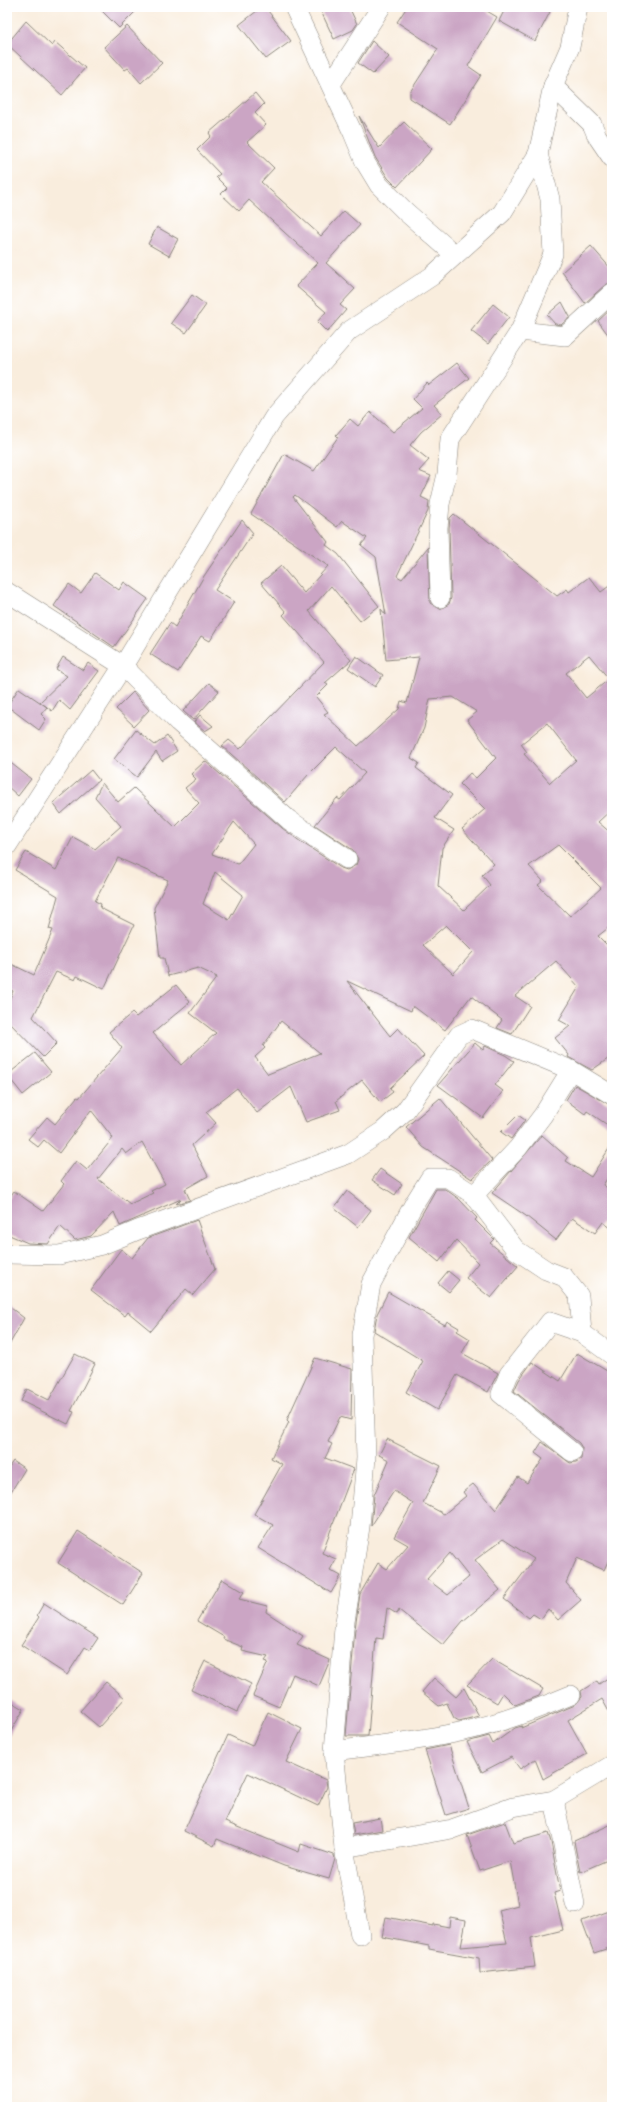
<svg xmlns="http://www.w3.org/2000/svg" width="619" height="2114" viewBox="0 0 619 2114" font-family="Dekko,sans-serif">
  <rect width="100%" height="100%" fill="#fff"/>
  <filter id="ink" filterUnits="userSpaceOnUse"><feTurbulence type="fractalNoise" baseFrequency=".025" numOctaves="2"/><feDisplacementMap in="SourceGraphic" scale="8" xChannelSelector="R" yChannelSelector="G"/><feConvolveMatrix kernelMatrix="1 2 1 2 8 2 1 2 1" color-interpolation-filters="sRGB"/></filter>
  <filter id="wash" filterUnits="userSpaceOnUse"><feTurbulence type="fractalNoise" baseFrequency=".012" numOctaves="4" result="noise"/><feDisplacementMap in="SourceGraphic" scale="16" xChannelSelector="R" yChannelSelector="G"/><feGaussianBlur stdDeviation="0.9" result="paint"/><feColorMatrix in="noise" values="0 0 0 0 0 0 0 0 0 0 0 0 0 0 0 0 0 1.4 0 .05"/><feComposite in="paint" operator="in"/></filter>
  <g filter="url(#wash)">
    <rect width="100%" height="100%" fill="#f9eddd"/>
    <g id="blocks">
      <!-- building -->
      <g fill="#cba5c4" fill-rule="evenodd">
        <polygon points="98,7 140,7 119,28"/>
        <polygon points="262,7 265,7 291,41 266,59 239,25"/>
        <polygon points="319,7 349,7 357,24 353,30 334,39"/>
        <polygon points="407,7 480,7 497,17 468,66 481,75 450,124 410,98 410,92 438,49 397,22"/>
        <polygon points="506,7 542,7 550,12 535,41 499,21"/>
        <polygon points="26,21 52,46 55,42 85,68 62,95 7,44"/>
        <polygon points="127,26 162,63 141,83 128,68 125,70 104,47"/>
        <polygon points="372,41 389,57 373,74 358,63"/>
        <polygon points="255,93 264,104 255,113 266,125 247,142 274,168 261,182 321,236 344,211 360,225 326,263 355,289 340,305 346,310 327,332 317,322 326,312 296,286 318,263 249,200 239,211 221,194 227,188 216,177 220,174 197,150 211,136 209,133"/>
        <polygon points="359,116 379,148 404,122 432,149 397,187 388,178 375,157"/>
        <polygon points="157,227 178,239 169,256 148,244"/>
        <polygon points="591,246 612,270 612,282 605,285 585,303 562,272"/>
        <polygon points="192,295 206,305 186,333 171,323"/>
        <polygon points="562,302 570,317 561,325 555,324 547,315"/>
        <polygon points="493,304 509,317 488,344 471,331"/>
        <polygon points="611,309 612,310 612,340 598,321"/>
        <path d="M 457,363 L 469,378 L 434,405 L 442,414 L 421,432 L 410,445 L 429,460 L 419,471 L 431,476 L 421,497 L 429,501 L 428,511 L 397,576 L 402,579 L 428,547 L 430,603 L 440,609 L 449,604 L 451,598 L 449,528 L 450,518 L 454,514 L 557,596 L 567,589 L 569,592 L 589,577 L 601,592 L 612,584 L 612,809 L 598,822 L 612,834 L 612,925 L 598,936 L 612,950 L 612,1056 L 592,1070 L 568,1057 L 569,1055 L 555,1038 L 570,1026 L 559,1020 L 579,987 L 556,961 L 515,996 L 530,1006 L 512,1034 L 497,1028 L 502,1020 L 471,996 L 445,1030 L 413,1006 L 411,1011 L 347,981 L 390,1036 L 398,1028 L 424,1056 L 390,1088 L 393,1092 L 380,1102 L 362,1080 L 336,1101 L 340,1110 L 306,1122 L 291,1087 L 257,1113 L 237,1088 L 206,1112 L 216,1123 L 192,1145 L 208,1176 L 185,1189 L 190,1200 L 176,1204 L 181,1199 L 120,1226 L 114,1212 L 91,1236 L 75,1240 L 60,1226 L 48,1244 L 28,1243 L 7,1234 L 7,1201 L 14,1191 L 43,1211 L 64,1184 L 61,1181 L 76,1161 L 87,1170 L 113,1138 L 91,1110 L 59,1153 L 44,1140 L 38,1147 L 28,1139 L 47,1117 L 55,1124 L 77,1097 L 79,1098 L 122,1048 L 109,1032 L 132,1013 L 136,1017 L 176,985 L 190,1002 L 153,1033 L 181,1065 L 216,1033 L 190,1013 L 217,977 L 198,968 L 168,976 L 164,958 L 160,958 L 154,908 L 168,880 L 118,858 L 95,901 L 101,904 L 100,908 L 134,925 L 104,989 L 77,976 L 75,980 L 56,972 L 33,1017 L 57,1043 L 43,1057 L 7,1020 L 7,1005 L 13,991 L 7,988 L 7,962 L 34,975 L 53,930 L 49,929 L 58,896 L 15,870 L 26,852 L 56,870 L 73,837 L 95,849 L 121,826 L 95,797 L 102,783 L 118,802 L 134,788 L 175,827 L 199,803 L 185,788 L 196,779 L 191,774 L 205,761 L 282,828 L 301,842 L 341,868 L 347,870 L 356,865 L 358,859 L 353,850 L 315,825 L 337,798 L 340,800 L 365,773 L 336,747 L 308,775 L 285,802 L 222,746 L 229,740 L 240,749 L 324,662 L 283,615 L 286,612 L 261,583 L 281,566 L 304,593 L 328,566 L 251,514 L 284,454 L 314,471 L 338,437 L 336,435 L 350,419 L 358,426 L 370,412 L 393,432 L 422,408 L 413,399 L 427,383 L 429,385 ZM 295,495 L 337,527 L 342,521 L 367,538 L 361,545 L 376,557 L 386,615 L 381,609 L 386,660 L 419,657 L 407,703 L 401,701 L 399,709 L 358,746 L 324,714 L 328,712 L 316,697 L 328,685 L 325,683 L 351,660 L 309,611 L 331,586 L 360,621 L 379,606 L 338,554 L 326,545 L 328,542 L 293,497 ZM 589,655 L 609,679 L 586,698 L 566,673 ZM 453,697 L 477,712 L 467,720 L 496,758 L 476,778 L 470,773 L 460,784 L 485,809 L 462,829 L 494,864 L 482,875 L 490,885 L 464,910 L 438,886 L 442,848 L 454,830 L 435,818 L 452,795 L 416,768 L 419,763 L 411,758 L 424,728 L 430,699 ZM 547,723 L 576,760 L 550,783 L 524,754 L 527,752 L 521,744 ZM 234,822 L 254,844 L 238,864 L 212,854 ZM 558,845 L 601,888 L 570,916 L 538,885 L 543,881 L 529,866 ZM 215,872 L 243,895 L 229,920 L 203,904 ZM 446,925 L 473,952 L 453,974 L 423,945 ZM 281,1021 L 320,1053 L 268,1074 L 255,1057 L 265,1048 L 263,1046 ZM 142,1142 L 165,1184 L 151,1191 L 153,1193 L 130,1204 L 98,1179 L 122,1149 L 126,1154 Z"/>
        <polygon points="242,520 253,533 215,590 234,602 210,641 201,636 178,672 150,654 170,623 175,627 204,576"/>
        <polygon points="95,573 119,590 124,582 148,599 114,647 54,606 69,584 81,593"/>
        <polygon points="356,656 383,675 375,687 348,668"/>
        <polygon points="63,657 83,670 88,663 99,671 70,710 59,700 52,711 47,707 41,714 46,719 39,730 7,706 19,688 47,707 40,702 67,676 56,669"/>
        <polygon points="209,683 219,691 193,720 183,711"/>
        <polygon points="133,692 149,710 134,726 116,709"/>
        <polygon points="200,715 213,726 205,731 194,722"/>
        <polygon points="136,730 155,745 167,736 177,751 162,761 156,752 137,777 114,759"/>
        <polygon points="7,760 31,779 18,796 7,786"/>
        <polygon points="91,770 99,780 61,814 53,803"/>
        <polygon points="475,1043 483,1050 485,1046 505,1055 514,1061 495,1085 503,1091 483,1118 438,1085"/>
        <polygon points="35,1053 51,1072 23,1095 7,1075"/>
        <polygon points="575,1085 612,1106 612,1128 587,1111 585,1114 566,1100"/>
        <polygon points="440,1098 492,1160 472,1179 423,1147 406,1127"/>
        <polygon points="518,1115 525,1120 511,1139 501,1132"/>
        <polygon points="542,1135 568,1158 566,1161 591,1177 612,1144 612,1171 603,1185 612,1191 612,1229 603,1222 595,1233 572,1218 556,1240 526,1216 492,1193"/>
        <polygon points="380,1169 402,1184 395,1195 372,1180"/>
        <polygon points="436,1189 445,1189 459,1199 477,1218 475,1220 494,1239 490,1243 518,1266 491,1298 466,1278 478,1263 456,1240 439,1262 409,1237"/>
        <polygon points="347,1191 371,1210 358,1227 334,1208"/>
        <polygon points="197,1220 215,1269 193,1295 186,1289 151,1331 128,1312 125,1316 91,1290 121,1249 132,1258 148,1238"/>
        <polygon points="448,1271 459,1280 449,1292 438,1283"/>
        <polygon points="388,1292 445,1325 447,1321 459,1328 457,1331 470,1339 462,1353 498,1373 488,1392 457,1375 437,1410 406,1392 423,1361 374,1331 377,1314"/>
        <polygon points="7,1305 24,1318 7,1349"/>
        <path d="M 577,1353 L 612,1374 L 612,1552 L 604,1570 L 577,1558 L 566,1583 L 581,1600 L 558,1620 L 548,1609 L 541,1619 L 533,1614 L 529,1618 L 504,1599 L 534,1559 L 503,1539 L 475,1560 L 500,1590 L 463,1621 L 443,1645 L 399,1610 L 397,1614 L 387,1608 L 383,1639 L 376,1638 L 368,1736 L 346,1736 L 355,1629 L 360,1594 L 378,1563 L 387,1569 L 408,1545 L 394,1537 L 413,1503 L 394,1491 L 371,1526 L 374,1495 L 389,1460 L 379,1455 L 387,1439 L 441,1466 L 423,1503 L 444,1514 L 466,1496 L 463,1492 L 473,1484 L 496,1510 L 518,1477 L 527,1483 L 543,1459 L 535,1453 L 542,1442 L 570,1463 L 576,1462 L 581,1459 L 582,1448 L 579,1443 L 514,1391 L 519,1380 L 532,1362 L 560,1381 ZM 450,1553 L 469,1577 L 448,1595 L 427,1579 Z"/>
        <polygon points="75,1354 95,1364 71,1411 74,1412 68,1424 21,1401 27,1389 49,1400"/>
        <polygon points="315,1358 352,1369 351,1420 340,1417 328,1442 332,1444 325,1458 354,1469 322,1553 336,1559 330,1570 341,1576 331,1593 258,1548 273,1525 254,1514 282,1464 271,1458 289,1422 287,1420"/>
        <polygon points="13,1461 25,1469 7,1498 7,1470"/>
        <polygon points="78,1531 143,1573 123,1605 58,1563"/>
        <polygon points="222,1579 244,1592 239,1599 267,1606 266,1612 303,1636 297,1645 330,1660 319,1686 293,1674 279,1707 253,1696 268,1662 265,1661 268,1657 242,1651 243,1647 223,1639 224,1637 197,1621"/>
        <polygon points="44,1603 98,1638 90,1650 85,1647 67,1675 21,1645 39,1617 37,1615"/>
        <polygon points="492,1659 543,1689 539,1696 515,1705 503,1693 497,1703 467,1685"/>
        <polygon points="205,1661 251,1684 237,1712 191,1690"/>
        <polygon points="612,1675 612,1717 602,1699 568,1720 587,1754 543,1779 535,1759 520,1769 511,1757 482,1772 467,1742 489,1736 493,1744 515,1728 522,1726 521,1728 575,1705 582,1697 581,1691 597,1681 599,1684"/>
        <polygon points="434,1678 456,1697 464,1688 479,1716 459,1721 454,1718 447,1703 439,1706 422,1692"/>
        <polygon points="106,1682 125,1698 99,1727 80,1711"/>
        <polygon points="7,1699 24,1709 7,1738"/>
        <polygon points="268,1712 302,1729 286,1762 326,1780 327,1787 318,1806 248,1773 225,1822 299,1852 301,1844 334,1855 335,1859 329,1879 284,1866 217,1839 214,1846 184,1831 228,1735 252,1746"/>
        <polygon points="449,1745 469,1808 446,1815 425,1750"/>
        <polygon points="380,1818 382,1830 354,1835 352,1823"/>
        <polygon points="505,1822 513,1843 548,1833 551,1842 560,1891 554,1893 563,1930 531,1938 535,1967 480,1973 479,1958 429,1949 429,1946 382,1937 386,1917 433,1926 433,1924 449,1927 450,1917 466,1920 461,1947 507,1943 499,1910 518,1905 510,1861 480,1871 467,1835"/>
        <polygon points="612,1824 612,1858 580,1872 574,1841"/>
        <polygon points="612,1910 612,1947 594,1953 582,1921"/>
      </g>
    </g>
  </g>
  <g filter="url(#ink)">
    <use href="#blocks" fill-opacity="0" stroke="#8a847c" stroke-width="1"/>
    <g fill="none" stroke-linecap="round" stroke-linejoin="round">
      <defs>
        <g id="minor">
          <polyline points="294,7 353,133 365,162 379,185 406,212 455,255"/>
          <polyline points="331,84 381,7"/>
          <polyline points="553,86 592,124 597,136 612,158"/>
          <polyline points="520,331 565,336 612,293"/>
          <polyline points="7,592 123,666 178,722 289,820 347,859"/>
          <polyline points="440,598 438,528 440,504 447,474 450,439 520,331 553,254 550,199 538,154"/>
          <polyline points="7,846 123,666 274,417 349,331 432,276 502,213 538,154 553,86 570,47 578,7"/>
          <polyline points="474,1195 518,1148 543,1115 571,1070 612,1095"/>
          <polyline points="7,1254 59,1255 102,1245 138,1230 348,1154 383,1131 405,1111 459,1035 472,1029 571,1070"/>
          <polyline points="572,1452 501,1394 509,1374 550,1322 582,1333"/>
          <path d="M 334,1751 C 380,1745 427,1740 473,1729 C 507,1721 540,1708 571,1695"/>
          <polyline points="554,1800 575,1904"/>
          <polyline points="344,1848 452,1829 513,1807 554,1800 612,1765"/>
          <polyline points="360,1935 344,1848 334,1751 344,1628 360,1527 366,1458 362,1335 371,1284 415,1202 430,1178 448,1178 474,1195 516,1250 546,1270 564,1277 579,1296 582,1333 612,1355"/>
        </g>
      </defs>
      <!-- minor casing -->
      <use href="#minor" stroke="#8a847c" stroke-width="20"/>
      <!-- minor -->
      <use href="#minor" stroke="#fff" stroke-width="19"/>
    </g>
  </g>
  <!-- margin -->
  <rect width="619" height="2114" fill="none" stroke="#fff" stroke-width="24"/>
</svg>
